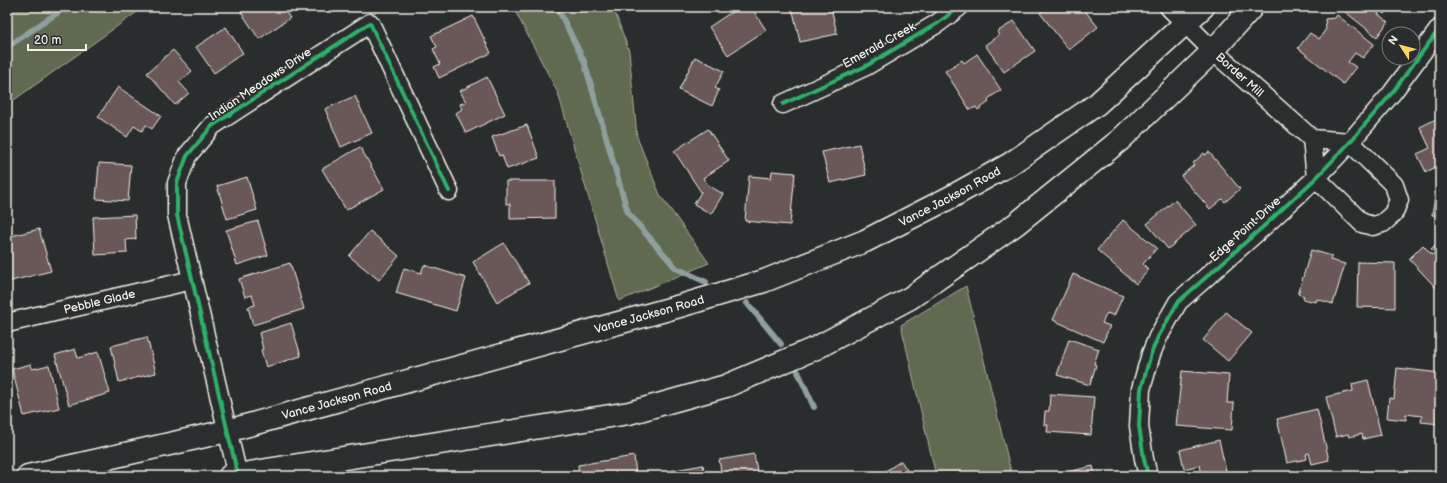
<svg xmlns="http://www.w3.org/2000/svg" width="1447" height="483" viewBox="0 0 1447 483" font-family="'Balsamiq Sans',sans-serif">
  <rect width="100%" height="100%" fill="#2a2d2e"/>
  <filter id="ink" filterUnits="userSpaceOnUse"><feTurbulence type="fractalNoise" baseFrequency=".025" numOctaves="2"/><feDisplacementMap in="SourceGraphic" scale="8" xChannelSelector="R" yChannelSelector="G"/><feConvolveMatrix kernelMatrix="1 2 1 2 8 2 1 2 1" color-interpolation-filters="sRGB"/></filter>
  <g filter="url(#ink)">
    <!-- green -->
    <g fill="#5f6a51" stroke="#aaae9c">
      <polygon points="7,7 144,7 7,105"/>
      <polygon points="513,7 613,7 629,51 637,137 660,195 709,263 619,301 558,93"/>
      <polygon points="966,286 1012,476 936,476 901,325"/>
    </g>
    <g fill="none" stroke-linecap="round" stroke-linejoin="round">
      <!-- stream -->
      <g stroke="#8e9f9e" stroke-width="6">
        <polyline points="557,7 584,61 628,213 676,268 706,282"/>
        <polyline points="7,47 66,7"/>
        <polyline points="747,303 781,344"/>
        <polyline points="798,372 814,407"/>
      </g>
    </g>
    <!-- building -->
    <g fill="#6b5958" stroke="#f4f1e8">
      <polygon points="248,7 282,7 290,18 259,39 241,12"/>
      <polygon points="739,7 751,7 766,30 728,55 709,27"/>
      <polygon points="792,7 831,7 837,34 800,42"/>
      <polygon points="1047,7 1082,7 1098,27 1069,50 1040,13"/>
      <polygon points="1339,7 1390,7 1385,14 1380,11 1378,14 1388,22 1377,37"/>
      <polygon points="1337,15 1374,44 1363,58 1355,53 1348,62 1356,67 1343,84 1298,48 1310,33 1319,39 1326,29 1325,19 1335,18"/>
      <polygon points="473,16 491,53 439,78 434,67 440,64 433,49 437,47 431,36"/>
      <polygon points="1014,21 1035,51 1004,72 985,45 999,35 997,32"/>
      <polygon points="226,27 243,53 214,73 196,47"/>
      <polygon points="173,50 192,71 179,82 189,93 175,105 147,73"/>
      <polygon points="977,54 1001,90 988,99 989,102 978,110 976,107 970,110 945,71 962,60 964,63"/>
      <polygon points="695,57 724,71 715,88 719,90 712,106 679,90"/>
      <polygon points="487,77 505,114 466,133 456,113 462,109 460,104 466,102 460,91"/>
      <polygon points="118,87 161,116 152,129 146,125 142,131 134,126 127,137 98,117"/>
      <polygon points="355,96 372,133 341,147 325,109"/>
      <polygon points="1440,117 1440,165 1426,172 1417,154 1430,148 1420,127"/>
      <polygon points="527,125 539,158 507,169 502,155 499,156 492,137"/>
      <polygon points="708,129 729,161 703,178 708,185 723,194 711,214 694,204 701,192 674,151"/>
      <polygon points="859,144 866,175 830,183 822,152"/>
      <polygon points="360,147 384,189 346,210 322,169"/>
      <polygon points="1209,152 1240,189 1225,202 1222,199 1210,209 1181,176 1194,165 1193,163 1204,153 1205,155"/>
      <polygon points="99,163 131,165 128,201 96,199"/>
      <polygon points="772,171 795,173 790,225 745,221 749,176 771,178"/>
      <polygon points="247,177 257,210 227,219 217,186"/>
      <polygon points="1440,178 1440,216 1432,215 1435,197 1437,197"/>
      <polygon points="506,181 555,181 555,218 510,219 510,204 506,204"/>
      <polygon points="1175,200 1196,225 1168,249 1147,224"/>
      <polygon points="135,215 136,239 126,240 127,253 95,255 93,217"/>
      <polygon points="1123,220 1157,248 1143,264 1149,270 1136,284 1097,250"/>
      <polygon points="258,221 268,255 237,265 226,230"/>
      <polygon points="39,229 51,271 7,282 7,237"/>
      <polygon points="370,231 399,256 379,280 349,256"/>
      <polygon points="1440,240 1440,292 1409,259 1423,245 1432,255 1435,252 1431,249"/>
      <polygon points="504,243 529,283 497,302 473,262"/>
      <polygon points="1311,250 1332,256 1330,260 1345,264 1333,304 1317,299 1316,302 1303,299 1304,296 1298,294"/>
      <polygon points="1358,262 1395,263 1395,308 1357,307"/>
      <polygon points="290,263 304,309 253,325 248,307 255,305 252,295 245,297 239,279"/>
      <polygon points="424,265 466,278 456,311 396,293 404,268 421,273"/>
      <polygon points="1073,274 1123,296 1114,316 1107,313 1102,323 1110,326 1103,342 1053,320"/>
      <polygon points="1226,312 1252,333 1228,361 1203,340"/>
      <polygon points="291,323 301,356 266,367 261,350 263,349 259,333"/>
      <polygon points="147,337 156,373 119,382 111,346"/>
      <polygon points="1069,339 1099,349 1094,364 1096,365 1090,385 1057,375"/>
      <polygon points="75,349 78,358 98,352 110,393 69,405 55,355"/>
      <polygon points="31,364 32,369 49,365 59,408 24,416 12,369"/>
      <polygon points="1397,368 1440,373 1440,424 1421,422 1422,416 1406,414 1406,420 1387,418 1389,398 1394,399"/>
      <polygon points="1182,371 1229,375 1227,403 1234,403 1232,430 1176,426"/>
      <polygon points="1368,380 1381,435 1363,439 1362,434 1349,437 1348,434 1336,437 1326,397 1353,391 1352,384"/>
      <polygon points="1050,394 1094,397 1091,435 1047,432 1048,425 1044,425 1045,411 1049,411"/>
      <polygon points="1317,409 1329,460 1312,464 1309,453 1306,454 1307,459 1287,463 1277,419"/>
      <polygon points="1219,440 1227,475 1221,476 1202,476 1200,465 1184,469 1180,450"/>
      <polygon points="754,454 758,476 722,476 719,460"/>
      <polygon points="634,456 636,476 579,476 578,465"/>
      <polygon points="901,461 911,476 878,476"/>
      <polygon points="703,465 705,476 665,476 664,472"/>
      <polygon points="1093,466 1095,476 1051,476"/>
    </g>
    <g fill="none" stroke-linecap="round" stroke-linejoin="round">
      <defs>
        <g id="street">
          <path id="s1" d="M 1169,7 L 1213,51 L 1312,139 L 1350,142 L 1394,185 L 1399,200 L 1393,214 L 1383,223 L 1373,226 L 1362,223 L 1316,178 L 1312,139"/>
          <polyline points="783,104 866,66 938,23 959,7"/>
          <path id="s2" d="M 7,323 L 192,280"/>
          <polyline points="238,476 177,215 177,183 187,156 212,126 370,23 449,191"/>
          <polyline points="1148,476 1144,459 1139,426 1141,389 1151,354 1158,337 1178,302 1265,225 1316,178 1350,142 1392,93 1440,28"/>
        </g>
        <g id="secondary">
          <path id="s3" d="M 28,476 L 227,431 L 680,306 L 764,281 L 865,241 L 951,197 L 1010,164 L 1097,104 L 1203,7"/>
          <polyline points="230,476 629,413 726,386 816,348 910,298 1016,224 1120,140 1213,51 1252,7"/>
        </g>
      </defs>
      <!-- street casing -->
      <use href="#street" stroke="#f4f1e8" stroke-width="21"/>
      <!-- secondary casing -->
      <use href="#secondary" stroke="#f4f1e8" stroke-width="25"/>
      <!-- street -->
      <use href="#street" stroke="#2a2d2e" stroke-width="18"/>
      <!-- secondary -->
      <use href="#secondary" stroke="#2a2d2e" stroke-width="22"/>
      <defs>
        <g id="cycleway">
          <polyline points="783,104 866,66 938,23 959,7"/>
          <polyline points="238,476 177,215 177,183 187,156 212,126 370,23 449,191"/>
          <polyline points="1148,476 1144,459 1139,426 1141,389 1151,354 1158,337 1178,302 1265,225 1316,178 1350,142 1392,93 1440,28"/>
        </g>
      </defs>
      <!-- cycleway casing -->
      <use href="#cycleway" stroke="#2a2d2e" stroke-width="6"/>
      <!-- cycleway -->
      <use href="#cycleway" stroke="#2db169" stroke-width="4"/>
    </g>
  </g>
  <g text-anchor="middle" stroke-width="3" stroke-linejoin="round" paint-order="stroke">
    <!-- street labels -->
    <g font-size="12" fill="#f4f1e8" stroke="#2a2d2e">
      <text transform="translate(879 45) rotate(-29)" y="4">Emerald Creek</text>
      <text dy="4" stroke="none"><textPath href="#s1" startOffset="98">Border Mill</textPath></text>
      <text transform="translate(260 84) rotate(-34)" y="4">Indian Meadows Drive</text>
      <text dy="4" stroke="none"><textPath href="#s3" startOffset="966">Vance Jackson Road</textPath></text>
      <text transform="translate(1245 229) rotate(-42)" y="4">Edge Point Drive</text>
      <text dy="4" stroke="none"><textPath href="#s2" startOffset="95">Pebble Glade</textPath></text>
      <text dy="4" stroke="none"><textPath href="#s3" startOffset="642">Vance Jackson Road</textPath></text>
      <text dy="4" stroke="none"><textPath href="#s3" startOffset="318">Vance Jackson Road</textPath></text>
    </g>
  </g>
  <!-- margin -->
  <rect width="1447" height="483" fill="none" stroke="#2a2d2e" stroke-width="24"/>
  <rect x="12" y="12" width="1423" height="459" fill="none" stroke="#f4f1e8" stroke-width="1.5" filter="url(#ink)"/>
  <!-- north arrow -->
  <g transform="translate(1401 46) rotate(306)"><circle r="19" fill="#2a2d2e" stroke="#7b7b78"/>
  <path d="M0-3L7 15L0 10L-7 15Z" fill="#ffd166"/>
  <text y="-6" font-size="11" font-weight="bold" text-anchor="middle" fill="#f4f1e8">N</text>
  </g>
  <!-- scale -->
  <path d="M28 44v6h58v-6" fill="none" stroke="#f4f1e8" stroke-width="2"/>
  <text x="34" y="44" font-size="12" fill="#f4f1e8" stroke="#2a2d2e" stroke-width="3" paint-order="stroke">20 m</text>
</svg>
